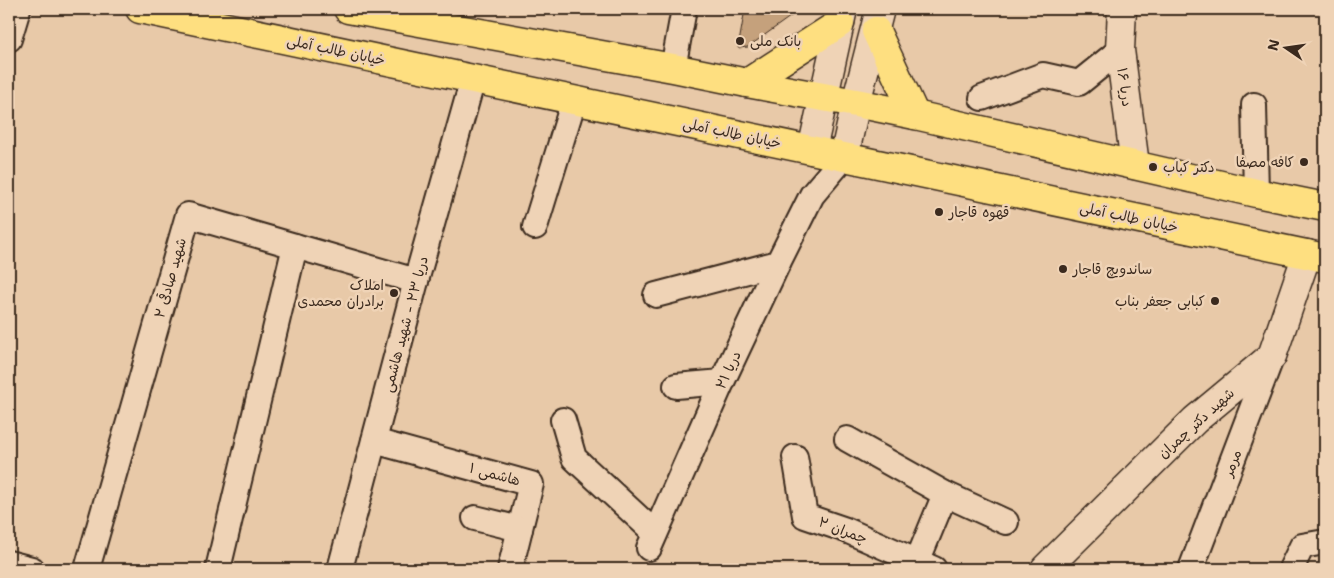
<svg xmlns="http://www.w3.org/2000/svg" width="1334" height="578" viewBox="0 0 1334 578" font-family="'Shantell Sans','Playpen Sans Arabic',sans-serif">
  <rect width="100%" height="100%" fill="#e8c9a8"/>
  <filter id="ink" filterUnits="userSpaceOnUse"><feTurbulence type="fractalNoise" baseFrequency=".02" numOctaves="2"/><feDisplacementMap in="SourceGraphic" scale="10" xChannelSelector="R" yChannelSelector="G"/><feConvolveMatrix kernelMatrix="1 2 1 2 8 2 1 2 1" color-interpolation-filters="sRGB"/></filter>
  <g filter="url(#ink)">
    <!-- building -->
    <polygon fill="#c5a17c" stroke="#3b2a1e" points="745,9 801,9 748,47 738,48"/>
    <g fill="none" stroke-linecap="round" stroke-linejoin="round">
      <defs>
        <g id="street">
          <polyline points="9,39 18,9"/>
          <polyline points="673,68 684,9"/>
          <polyline points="982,98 1043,75 1079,83 1120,50"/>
          <polyline points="1254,105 1256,193"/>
          <polyline points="535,227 574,100"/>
          <polyline points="656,295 778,263"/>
          <polyline points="676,386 722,382"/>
          <polyline points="563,420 574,458 655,533"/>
          <polyline points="847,439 945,494 1006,522"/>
          <polyline points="374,441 531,484 510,569"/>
          <polyline points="795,457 805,516 846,530 934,569"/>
          <polyline points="475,518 520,529"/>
          <polyline points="649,548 722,382 778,263 812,195 844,157"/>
          <polyline points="917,562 945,494"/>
          <polyline points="9,563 32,569"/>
          <polyline points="87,569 188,215 416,281"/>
          <polyline points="218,569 295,246"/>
          <polyline points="340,569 416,281 473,79"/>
          <polyline points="1191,569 1272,356"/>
          <polyline points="1291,569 1302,546 1325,542"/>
        </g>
        <g id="secondary">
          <polyline points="1122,9 1120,50 1135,165"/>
          <polyline points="812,150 843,9"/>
          <polyline points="844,157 856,103 880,9"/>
          <polyline points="1045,569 1195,420 1272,356 1307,254"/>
        </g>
        <g id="primary">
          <polyline points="140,9 1325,258"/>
          <polyline points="348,9 673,68 747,83 856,103 915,115 1256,193 1325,207"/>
          <polyline points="876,31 915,115"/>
          <polyline points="747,83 840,23"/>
        </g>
      </defs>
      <!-- street casing -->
      <use href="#street" stroke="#3b2a1e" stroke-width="28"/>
      <!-- secondary casing -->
      <use href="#secondary" stroke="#3b2a1e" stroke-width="31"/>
      <!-- primary casing -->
      <use href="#primary" stroke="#3b2a1e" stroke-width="31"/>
      <!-- street -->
      <use href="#street" stroke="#efd3b6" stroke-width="24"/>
      <!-- secondary -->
      <use href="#secondary" stroke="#efd3b6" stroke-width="28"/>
      <!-- primary -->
      <use href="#primary" stroke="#fedf80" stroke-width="28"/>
    </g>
  </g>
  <!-- markers -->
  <g fill="#3b2a1e" stroke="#efd3b6" stroke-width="2">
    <circle cx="740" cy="41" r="5"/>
    <circle cx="1304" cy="162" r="5"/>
    <circle cx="1153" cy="167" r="5"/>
    <circle cx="939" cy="212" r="5"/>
    <circle cx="1063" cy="269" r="5"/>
    <circle cx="394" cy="293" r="5"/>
    <circle cx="1215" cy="301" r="5"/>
  </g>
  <g text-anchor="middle" stroke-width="5" stroke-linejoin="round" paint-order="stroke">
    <!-- poi labels -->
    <g font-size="14" fill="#3b2a1e" stroke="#efd3b6" text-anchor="start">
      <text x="750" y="46">بانک ملی</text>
      <text x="1294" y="167" text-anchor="end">کافه مصفا</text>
      <text x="1163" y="172">دكتر كباب</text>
      <text x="949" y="217">قهوه قاجار</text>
      <text x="1073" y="274">ساندویچ قاجار</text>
      <text x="384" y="290" text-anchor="end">املاک<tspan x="384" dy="16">برادران محمدی</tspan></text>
      <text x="1205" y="306" text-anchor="end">کبابی جعفر بناب</text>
    </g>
    <!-- street labels -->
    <g font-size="14" fill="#3b2a1e" stroke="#efd3b6">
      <text transform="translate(336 50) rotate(12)" y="5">خیابان طالب آملی</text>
      <text transform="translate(1125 87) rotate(82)" y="5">دریا ۱۶</text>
      <text transform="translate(732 133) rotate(12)" y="5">خیابان طالب آملی</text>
      <text transform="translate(1129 217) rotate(12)" y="5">خیابان طالب آملی</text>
      <text transform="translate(170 278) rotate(-74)" y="5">شهید صادقی ۲</text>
      <text transform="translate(405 324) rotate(-75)" y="5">دریا ۲۳ - شهید هاشمی</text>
      <text transform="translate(728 370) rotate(-65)" y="5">دریا ۲۱</text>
      <text transform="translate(1196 423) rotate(-42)" y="5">شهید دکتر چمران</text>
      <text transform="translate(1232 463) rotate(-69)" y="5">مرمر</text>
      <text transform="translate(495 474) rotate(15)" y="5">هاشمی ۱</text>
      <text transform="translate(843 530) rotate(21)" y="5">چمران ۲</text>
    </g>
  </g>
  <!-- margin -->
  <rect width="1334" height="578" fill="none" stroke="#efd3b6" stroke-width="30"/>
  <rect x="15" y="15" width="1304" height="548" fill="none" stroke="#3b2a1e" stroke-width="2" filter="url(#ink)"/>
  <!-- north arrow -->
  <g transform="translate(1286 48) rotate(283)" stroke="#efd3b6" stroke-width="4" paint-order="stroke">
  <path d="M0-4L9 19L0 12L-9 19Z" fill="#3b2a1e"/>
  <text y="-8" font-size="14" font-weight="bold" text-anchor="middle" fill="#3b2a1e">N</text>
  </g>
</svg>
